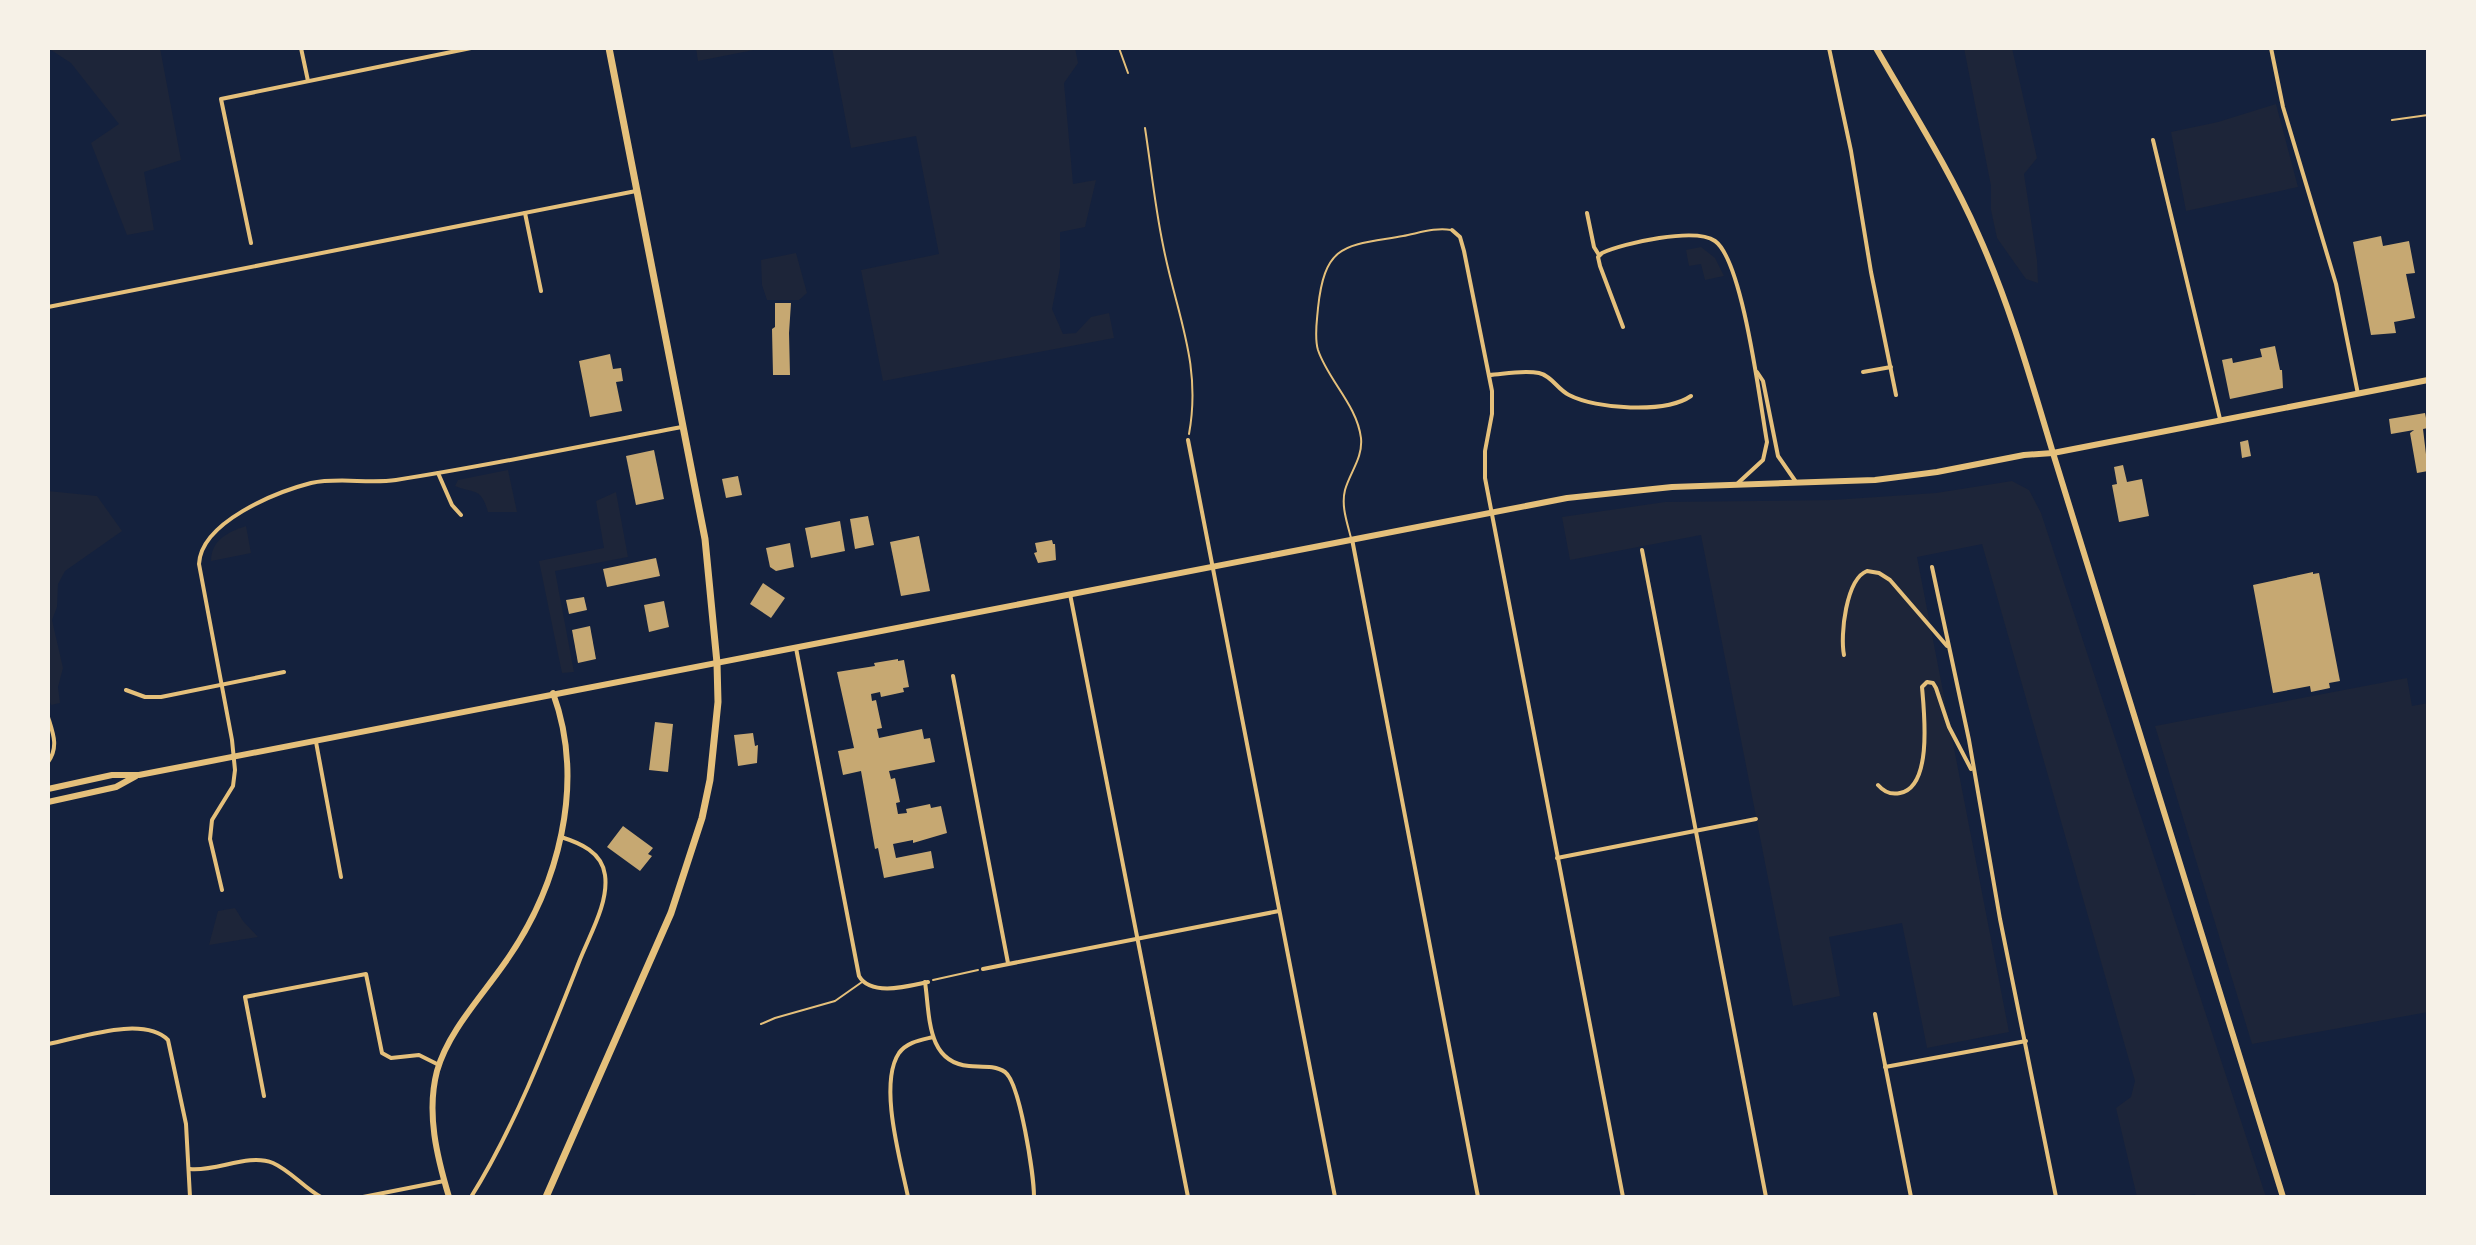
<svg xmlns="http://www.w3.org/2000/svg" width="2476" height="1245" viewBox="0 0 2476 1245" font-family="Quicksand,sans-serif">
  <rect width="100%" height="100%" fill="#14213d"/>
  <!-- green -->
  <g fill="#1d2539">
    <polygon points="48,48 160,48 181,160 144,172 154,230 127,235 91,143 119,124 71,63"/>
    <polygon points="696,48 764,48 698,61"/>
    <polygon points="832,48 1075,48 1078,63 1064,83 1073,184 1096,180 1085,227 1060,232 1060,268 1052,309 1063,334 1076,333 1091,317 1109,313 1114,338 883,381 861,270 939,254 916,136 851,148"/>
    <polygon points="1964,48 2012,48 2037,158 2024,174 2037,260 2038,283 2026,279 1997,238 1991,210 1991,186"/>
    <polygon points="2276,104 2298,187 2186,211 2171,132 2218,122"/>
    <polygon points="1701,247 1715,258 1724,276 1705,280 1701,264 1689,266 1686,250"/>
    <polygon points="796,253 807,293 799,300 767,300 762,285 761,260"/>
    <path d="M 508,470 L 517,512 L 488,512 C 481,486 473,494 455,486 L 458,480 Z"/>
    <polygon points="2012,481 2029,490 2041,513 2266,1197 2196,1197 2195,1194 2177,1197 2137,1197 2116,1108 2131,1097 2135,1081 1982,544 1917,557 2009,1032 1927,1048 1902,923 1829,937 1840,996 1793,1006 1701,535 1570,560 1562,517 1665,502 1833,500 1936,493"/>
    <polygon points="48,491 97,496 122,531 65,571 58,584 57,607 52,620 63,668 58,687 60,703 51,705 48,696"/>
    <polygon points="616,492 628,557 555,571 574,672 562,673 539,561 604,548 596,501"/>
    <path d="M 246,526 L 251,553 L 211,561 C 211,540 228,532 246,526 Z"/>
    <polygon points="2407,678 2412,706 2428,703 2428,1012 2252,1044 2155,726"/>
    <polygon points="235,908 243,921 258,937 209,945 218,911"/>
  </g>
  <!-- building -->
  <g fill="#c6a872">
    <polygon points="2381,236 2383,246 2409,241 2415,273 2406,274 2415,318 2394,322 2396,333 2371,335 2353,242"/>
    <polygon points="775,303 791,303 789,333 790,375 773,375 772,329 775,327"/>
    <polygon points="2275,346 2280,370 2282,370 2283,388 2230,399 2222,360 2232,358 2233,363 2262,357 2260,349"/>
    <polygon points="610,354 613,369 621,368 623,381 616,382 622,411 590,417 579,361"/>
    <polygon points="2425,413 2428,428 2423,429 2428,471 2417,473 2410,433 2414,430 2391,434 2389,419"/>
    <polygon points="2248,440 2251,456 2242,458 2240,442"/>
    <polygon points="654,450 664,499 636,505 626,456"/>
    <polygon points="2123,465 2127,482 2142,479 2149,516 2119,522 2112,485 2117,484 2114,467"/>
    <polygon points="738,476 742,495 726,498 722,479"/>
    <polygon points="868,516 874,545 855,549 850,519"/>
    <polygon points="840,521 845,551 811,558 805,528"/>
    <polygon points="919,536 930,591 901,596 890,542"/>
    <polygon points="1052,540 1053,544 1055,544 1056,560 1038,563 1034,553 1037,552 1035,543"/>
    <polygon points="790,543 794,567 776,571 770,567 766,548"/>
    <polygon points="656,558 660,576 607,587 603,569"/>
    <polygon points="2313,572 2313,574 2319,573 2340,681 2329,683 2330,688 2311,692 2310,686 2273,693 2253,585"/>
    <polygon points="763,583 785,598 771,618 750,604"/>
    <polygon points="584,597 587,610 569,614 566,600"/>
    <polygon points="664,601 669,627 649,632 644,605"/>
    <polygon points="590,626 596,659 578,663 572,630"/>
    <polygon points="898,659 898,661 904,660 909,687 903,688 904,692 881,697 880,692 871,694 872,701 876,700 882,728 877,729 879,738 922,729 924,739 930,738 935,762 889,771 891,779 895,778 900,802 896,803 898,814 907,813 906,809 930,804 931,808 941,806 947,833 913,843 913,840 893,844 896,858 931,851 934,868 884,878 878,848 875,849 861,771 843,775 838,751 854,748 837,672 875,666 874,663"/>
    <polygon points="655,722 673,724 668,772 649,770"/>
    <polygon points="753,733 755,746 758,745 757,763 738,766 734,735"/>
    <polygon points="623,826 653,848 648,854 652,856 640,871 607,847"/>
  </g>
  <g fill="none" stroke-linecap="round" stroke-linejoin="round">
    <!-- path -->
    <g stroke="#e5c07b" stroke-width="2">
      <polyline points="1119,48 1128,73"/>
      <path d="M 1145,128 C 1151,167 1155,207 1163,245 C 1176,313 1202,363 1189,434"/>
      <polyline points="933,980 978,970"/>
    </g>
    <!-- service -->
    <g stroke="#e5c07b" stroke-width="2">
      <polyline points="2392,120 2428,115"/>
      <path d="M 1351,538 C 1347,522 1341,506 1345,490 C 1350,472 1363,458 1361,438 C 1357,405 1328,380 1318,350 C 1314,337 1317,321 1318,308 C 1325,242 1346,246 1403,236 C 1419,233 1436,227 1451,230"/>
      <polyline points="761,1024 775,1018 835,1001 862,982"/>
    </g>
    <!-- minor -->
    <g stroke="#e5c07b" stroke-width="4">
      <polyline points="301,48 308,81"/>
      <polyline points="1829,48 1851,151 1871,272 1896,395"/>
      <polyline points="2271,48 2283,107 2336,284 2358,394"/>
      <polyline points="2153,140 2220,419"/>
      <polyline points="525,213 541,291"/>
      <polyline points="1587,213 1594,247 1599,255"/>
      <polyline points="1452,230 1460,237 1464,251 1492,391 1492,414 1485,451 1485,478 1623,1197"/>
      <polyline points="251,243 221,99 471,48"/>
      <polyline points="48,307 636,191"/>
      <path d="M 1623,327 L 1600,266 L 1598,257 L 1602,253 C 1624,243 1695,227 1715,241 C 1743,261 1760,403 1767,442 L 1763,460 L 1738,483"/>
      <polyline points="1757,372 1763,381 1778,456 1796,482"/>
      <polyline points="1863,372 1891,367"/>
      <path d="M 1489,375 C 1504,374 1523,370 1539,373 C 1552,376 1557,389 1569,395 C 1596,409 1665,414 1691,396"/>
      <polyline points="1188,440 1335,1197"/>
      <polyline points="438,473 452,505 461,515"/>
      <polyline points="1352,539 1478,1197"/>
      <polyline points="1642,550 1766,1197"/>
      <polyline points="1932,567 1969,740 2000,919 2056,1197"/>
      <polyline points="1070,594 1188,1197"/>
      <path d="M 796,648 L 859,976 C 871,997 909,986 928,982"/>
      <path d="M 1844,655 C 1840,635 1846,579 1867,571 L 1879,573 L 1890,580 L 1947,646"/>
      <polyline points="953,676 1008,963"/>
      <polyline points="126,690 145,697 161,697 284,672"/>
      <path d="M 48,717 C 53,733 59,747 48,762"/>
      <polyline points="316,742 341,877"/>
      <path d="M 1878,785 C 1884,792 1891,795 1900,793 C 1933,787 1924,711 1922,687 L 1927,682 L 1933,683 L 1936,688 L 1949,727 L 1971,769"/>
      <polyline points="1557,858 1756,819"/>
      <path d="M 222,890 L 210,839 L 212,820 L 233,786 L 235,770 L 232,740 L 199,564 C 201,522 276,492 311,483 C 339,477 368,484 396,480 C 492,465 587,445 682,427"/>
      <polyline points="983,969 1279,911"/>
      <path d="M 925,982 C 930,1015 926,1062 969,1066 C 980,1067 995,1065 1005,1072 C 1020,1083 1034,1176 1034,1197"/>
      <polyline points="1875,1014 1911,1197"/>
      <path d="M 48,1044 C 80,1038 143,1015 168,1040 L 186,1124 L 190,1197"/>
      <polyline points="1885,1067 2026,1041"/>
      <polyline points="264,1096 245,997 366,974 382,1053 391,1058 419,1055 439,1065"/>
      <path d="M 190,1169 C 216,1172 248,1153 273,1163 C 291,1171 304,1188 321,1197"/>
      <polyline points="363,1197 444,1181"/>
      <path d="M 471,1197 C 514,1129 549,1038 579,962 C 589,936 609,903 605,875 C 602,852 580,843 561,837"/>
      <path d="M 908,1197 C 901,1162 878,1084 899,1053 C 907,1042 921,1040 933,1037"/>
    </g>
    <!-- tertiary -->
    <g stroke="#e5c07b" stroke-width="6">
      <polyline points="2053,453 2283,1197"/>
      <path d="M 449,1197 C 437,1157 426,1113 437,1071 C 448,1032 481,997 504,964 C 559,887 586,783 553,693"/>
    </g>
    <!-- secondary -->
    <g stroke="#e5c07b" stroke-width="6">
      <path d="M 1876,48 C 1911,109 1950,170 1978,234 C 2010,305 2031,380 2053,453"/>
      <polyline points="48,789 112,775 139,775 1567,498 1672,487 1875,480 1937,472 2024,455 2053,453 2428,380"/>
      <polyline points="48,802 116,787 136,776"/>
    </g>
    <!-- primary -->
    <polyline stroke="#e5c07b" stroke-width="7" points="546,1197 671,913 702,818 710,780 718,702 717,663 705,539 609,48"/>
  </g>
  <!-- border -->
  <rect width="2476" height="1245" fill="none" stroke="#f6f1e7" stroke-width="100"/>
</svg>
